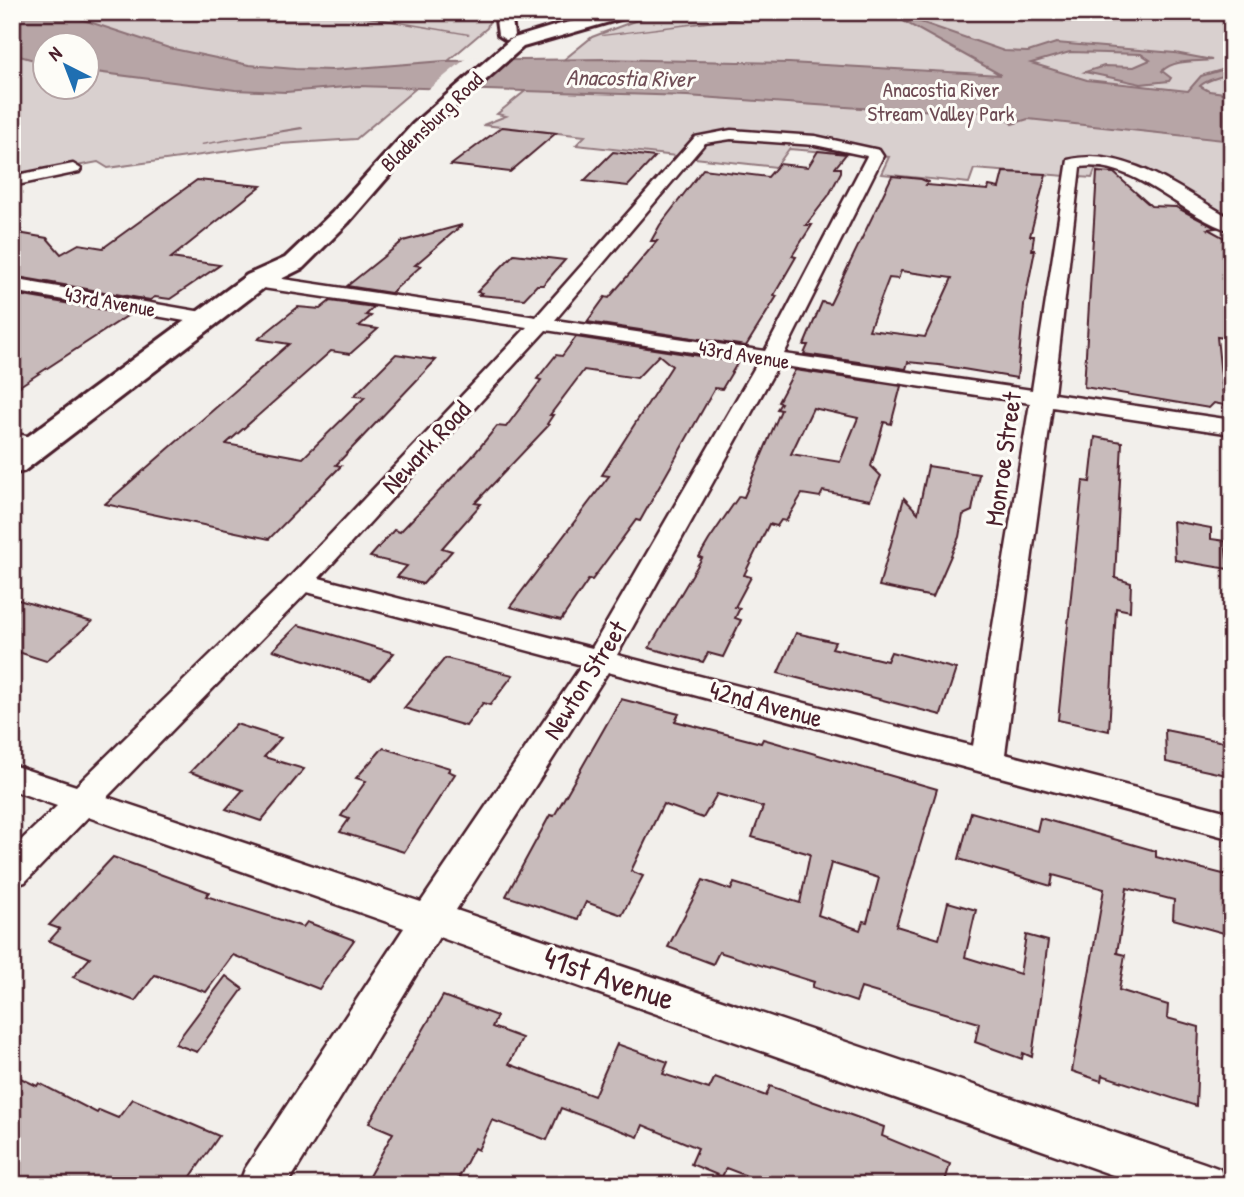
<svg xmlns="http://www.w3.org/2000/svg" width="1244" height="1197" viewBox="0 0 1244 1197" font-family="'Patrick Hand',sans-serif">
  <rect width="100%" height="100%" fill="#f2efeb"/>
  <filter id="ink" filterUnits="userSpaceOnUse"><feTurbulence type="fractalNoise" baseFrequency=".0143" numOctaves="2"/><feDisplacementMap in="SourceGraphic" scale="14" xChannelSelector="R" yChannelSelector="G"/><feConvolveMatrix kernelMatrix="1 2 1 2 8 2 1 2 1" color-interpolation-filters="sRGB"/></filter>
  <g filter="url(#ink)">
    <!-- green -->
    <g fill="#d9d0cf" stroke="#92787d" stroke-width="2" fill-rule="evenodd">
      <path d="M 12,12 L 492,12 L 487,28 L 356,139 L 280,144 L 108,168 L 98,162 L 12,178 ZM 46,46 L 88,46 L 88,88 L 46,88 Z"/>
      <path d="M 658,12 L 1232,14 L 1232,211 L 1223,212 C 1190,194 1134,160 1095,170 L 1092,178 L 974,169 L 969,183 L 881,174 L 889,157 L 789,149 L 776,167 L 576,145 L 585,136 L 483,125 L 506,116 L 497,114 L 592,37 Z"/>
    </g>
    <!-- water -->
    <path fill="#b7a5a6" stroke="#8b6f75" stroke-width="2" d="M 12,12 L 59,12 L 169,48 L 249,65 L 295,69 L 333,70 L 444,61 L 604,59 L 789,63 L 1001,75 L 905,22 L 915,20 L 1004,51 L 1028,52 L 1056,43 L 1175,53 L 1212,60 C 1195,62 1175,59 1162,71 L 1171,78 L 1169,81 L 1141,84 L 1085,72 L 1104,66 L 1134,67 L 1150,60 L 1141,54 L 1070,52 L 1031,63 L 1087,80 L 1188,91 L 1201,76 L 1232,67 L 1232,72 C 1222,78 1208,78 1200,86 L 1209,91 L 1232,94 L 1232,141 L 1028,119 L 1012,124 L 1006,116 L 989,112 L 875,109 L 687,96 L 357,86 L 286,92 L 235,90 L 88,71 L 88,46 L 46,46 L 45,63 L 12,54 Z"/>
    <!-- pier -->
    <polygon fill="#f2efeb" points="468,57 510,58 469,94 425,92"/>
    <g fill="none" stroke-linecap="round" stroke-linejoin="round">
      <!-- stream -->
      <g fill="#8b6f75" fill-rule="evenodd">
        <polygon points="333,12 343,12 470,34 468,35"/>
        <polygon points="782,12 795,12 603,36 601,35"/>
        <polygon points="1204,12 1232,15 1232,17 1206,13"/>
        <polygon points="301,127 303,128 303,129 202,145 200,144"/>
      </g>
    </g>
    <!-- building -->
    <g fill="#c8bbbb" stroke="#4a1f2b" stroke-width="2" fill-rule="evenodd">
      <polygon points="502,127 556,133 510,172 451,165"/>
      <polygon points="818,151 846,154 835,168 841,168 841,172 829,195 806,225 812,225 792,256 796,257 774,295 777,296 746,346 587,322 605,297 609,298 657,241 651,241 660,225 703,169 768,177 779,164 808,167"/>
      <polygon points="613,152 655,157 628,186 584,181"/>
      <path d="M 1003,172 L 1046,174 L 1030,236 L 1034,236 L 1032,250 L 1035,250 L 1024,305 L 1017,378 L 939,365 L 908,362 L 906,369 L 804,354 L 808,345 L 804,345 L 822,302 L 830,304 L 892,176 L 921,179 L 928,182 L 926,185 L 988,190 L 989,186 L 999,188 ZM 901,271 L 952,278 L 925,337 L 869,330 L 889,278 L 898,279 Z"/>
      <polygon points="1097,172 1114,173 1151,206 1176,207 1216,228 1208,229 1232,242 1232,339 1217,337 1224,405 1214,403 1209,408 1084,387"/>
      <polygon points="197,180 261,186 171,258 220,265 170,299 155,297 150,300 12,276 12,232 47,238 61,254 79,244 103,248"/>
      <polygon points="462,225 415,265 421,266 391,293 347,286 403,241"/>
      <polygon points="514,254 565,260 543,285 537,285 524,299 479,295 482,293 477,292"/>
      <polygon points="12,294 130,314 12,391"/>
      <polygon points="330,301 374,307 366,315 371,316 359,326 378,329 350,354 331,351 226,444 303,458 365,397 354,396 396,354 436,360 336,465 341,466 269,539 105,504 289,344 258,339 298,307 320,309"/>
      <polygon points="576,337 738,362 722,389 715,388 640,521 636,520 592,580 589,579 561,620 510,607 609,476 602,475 672,366 659,355 637,378 584,370 550,415 553,415 547,424 549,425 475,503 481,504 442,548 452,551 423,584 397,577 407,566 370,557 394,530 400,532 471,458 497,426 506,427 541,380 537,379 556,355 562,356"/>
      <path d="M 795,370 L 901,386 L 891,424 L 884,422 L 871,466 L 881,476 L 870,500 L 823,491 L 820,497 L 802,494 L 786,521 L 781,520 L 777,526 L 769,524 L 744,575 L 751,577 L 735,607 L 740,608 L 735,618 L 741,620 L 723,657 L 708,653 L 703,662 L 649,648 L 702,558 L 699,557 L 709,540 L 739,496 L 744,497 L 781,410 L 777,409 L 781,403 L 778,402 ZM 813,408 L 858,418 L 840,462 L 791,454 Z"/>
      <polygon points="1095,437 1122,442 1115,578 1131,583 1130,611 1116,608 1109,731 1058,720 1083,481 1090,482"/>
      <polygon points="928,466 979,474 972,511 963,515 959,537 933,597 879,586 904,498 918,513"/>
      <polygon points="1173,521 1211,528 1211,539 1225,541 1228,569 1175,560"/>
      <polygon points="12,598 92,622 46,661 12,650"/>
      <polygon points="298,625 320,631 394,653 371,680 273,650"/>
      <polygon points="796,633 835,642 832,648 887,661 891,652 956,669 941,715 778,673"/>
      <polygon points="445,658 513,675 490,705 483,703 466,726 404,708"/>
      <path d="M 621,699 L 679,714 L 675,721 L 761,743 L 763,739 L 937,789 L 896,926 L 939,939 L 948,902 L 976,910 L 965,957 L 1020,974 L 1026,935 L 1048,941 L 1032,1057 L 1023,1053 L 1022,1059 L 975,1042 L 979,1023 L 861,988 L 856,1002 L 812,987 L 814,982 L 719,952 L 713,964 L 668,947 L 703,880 L 731,890 L 734,883 L 800,903 L 810,854 L 752,837 L 763,807 L 717,794 L 703,818 L 663,804 L 631,871 L 643,876 L 622,915 L 586,902 L 578,919 L 506,896 L 550,815 L 554,816 ZM 831,863 L 879,878 L 867,922 L 863,921 L 860,930 L 818,915 Z"/>
      <polygon points="236,724 281,738 264,757 304,769 261,821 226,809 243,790 190,772"/>
      <polygon points="1165,730 1229,743 1231,776 1166,762"/>
      <polygon points="383,748 450,768 448,771 455,774 404,852 340,832 349,819 341,816 366,781 356,778"/>
      <polygon points="971,812 1037,831 1040,818 1156,851 1156,857 1231,876 1231,935 1173,919 1174,900 1127,888 1117,953 1125,955 1119,990 1168,1005 1167,1018 1199,1027 1196,1106 1102,1075 1101,1081 1072,1071 1104,889 1053,875 1051,886 959,859"/>
      <polygon points="113,857 209,892 206,896 303,927 307,922 354,940 319,989 233,955 206,992 155,975 135,1001 73,977 90,958 49,941 60,929 49,925"/>
      <polygon points="226,976 243,989 197,1052 175,1044"/>
      <polygon points="443,996 497,1016 492,1027 522,1038 509,1064 594,1096 617,1044 668,1062 663,1074 709,1089 715,1077 766,1096 770,1086 884,1127 882,1136 950,1164 944,1185 770,1185 726,1168 722,1177 691,1164 698,1148 643,1125 638,1137 561,1108 547,1140 492,1120 478,1150 474,1148 455,1185 364,1185 393,1133 369,1123"/>
      <polygon points="12,1074 37,1086 39,1083 97,1113 99,1110 118,1118 133,1099 219,1136 185,1185 12,1185"/>
    </g>
    <g fill="none" stroke-linecap="round" stroke-linejoin="round">
      <defs>
        <g id="minor">
          <path d="M 731,130 L 815,136 L 879,150 L 883,156 L 784,354 L 1032,390 L 1068,160 C 1125,145 1184,192 1232,219 L 1232,231 C 1184,219 1136,159 1080,167 L 1054,394 L 1232,420 L 1232,434 L 1052,407 L 1005,754 L 1232,813 L 1232,839 L 608,672 L 456,910 L 1204,1163 L 1220,1169 L 1226,1185 L 1141,1185 L 439,937 L 287,1185 L 239,1185 L 245,1169 L 404,928 L 88,817 L 25,882 L 12,886 L 12,849 L 57,806 L 12,790 L 12,765 L 76,786 L 291,576 L 527,327 L 256,287 L 247,281 L 249,277 L 256,275 L 536,317 L 695,137 ZM 731,139 L 815,145 L 867,156 L 765,351 L 555,320 L 705,143 ZM 546,330 L 758,362 L 592,648 L 319,578 ZM 778,365 L 1030,403 L 973,746 L 617,655 ZM 307,592 L 582,665 L 421,902 L 107,797 Z"/>
          <polygon points="73,164 81,169 79,172 12,186 12,176"/>
          <polygon points="12,279 208,313 218,319 208,325 12,291"/>
          <polygon points="12,433 45,440 49,445 45,450 37,452 12,447"/>
        </g>
        <g id="primary">
          <polygon points="495,12 511,12 514,35 512,38 506,40 498,35"/>
          <polygon points="613,12 644,12 523,47 427,132 348,223 303,268 265,287 24,471 12,474 12,448 247,275 285,258 332,213 413,124 511,39 557,25"/>
        </g>
      </defs>
      <!-- minor casing -->
      <use href="#minor" stroke="#4a1f2b" stroke-width="5"/>
      <!-- primary casing -->
      <use href="#primary" stroke="#4a1f2b" stroke-width="6"/>
      <!-- minor -->
      <use href="#minor" fill="#fdfcf7" fill-rule="evenodd"/>
      <!-- primary -->
      <use href="#primary" fill="#fdfcf7" fill-rule="evenodd"/>
    </g>
  </g>
  <g text-anchor="middle" stroke-width="6" stroke-linejoin="round" paint-order="stroke">
    <!-- far-park labels -->
    <g font-size="21" fill="#6e4b54" stroke="#fdfcf7">
      <text x="941" y="97">Anacostia River<tspan x="941" dy="24">Stream Valley Park</tspan></text>
    </g>
    <!-- far-street labels -->
    <g font-size="21" fill="#4a1f2b" stroke="#fdfcf7">
      <text transform="translate(432 122) rotate(-44)" y="7">Bladensburg Road</text>
      <text transform="translate(110 302) rotate(10)" y="7">43rd Avenue</text>
      <text transform="translate(744 355) rotate(9)" y="7">43rd Avenue</text>
    </g>
    <!-- far-water labels -->
    <g font-size="23" font-style="italic" fill="#704e56" stroke="#fdfcf7">
      <text transform="translate(630 78) rotate(1)" y="8">Anacostia River</text>
    </g>
    <!-- street labels -->
    <g font-size="26" fill="#4a1f2b" stroke="#fdfcf7">
      <text transform="translate(426 447) rotate(-47)" y="9">Newark Road</text>
      <text transform="translate(1003 459) rotate(-82)" y="9">Monroe Street</text>
      <text transform="translate(585 680) rotate(-58)" y="9">Newton Street</text>
      <text transform="translate(766 704) rotate(15)" y="9">42nd Avenue</text>
    </g>
    <!-- near-street labels -->
    <g font-size="32" fill="#4a1f2b" stroke="#fdfcf7">
      <text transform="translate(609 978) rotate(19)" y="11">41st Avenue</text>
    </g>
  </g>
  <!-- margin -->
  <rect width="1244" height="1197" fill="none" stroke="#fdfcf7" stroke-width="42"/>
  <rect x="21" y="21" width="1202" height="1155" fill="none" stroke="#4a1f2b" stroke-width="2.5" filter="url(#ink)"/>
  <!-- north arrow -->
  <g transform="translate(66 66) rotate(318)"><circle r="33" fill="#fdfcf7" stroke="#b5a4a5" stroke-width="2"/>
  <path d="M0-5L12 26L0 18L-12 26Z" fill="#1f6fb2"/>
  <text y="-10" font-size="19" font-weight="bold" text-anchor="middle" fill="#4a1f2b">N</text>
  </g>
</svg>
